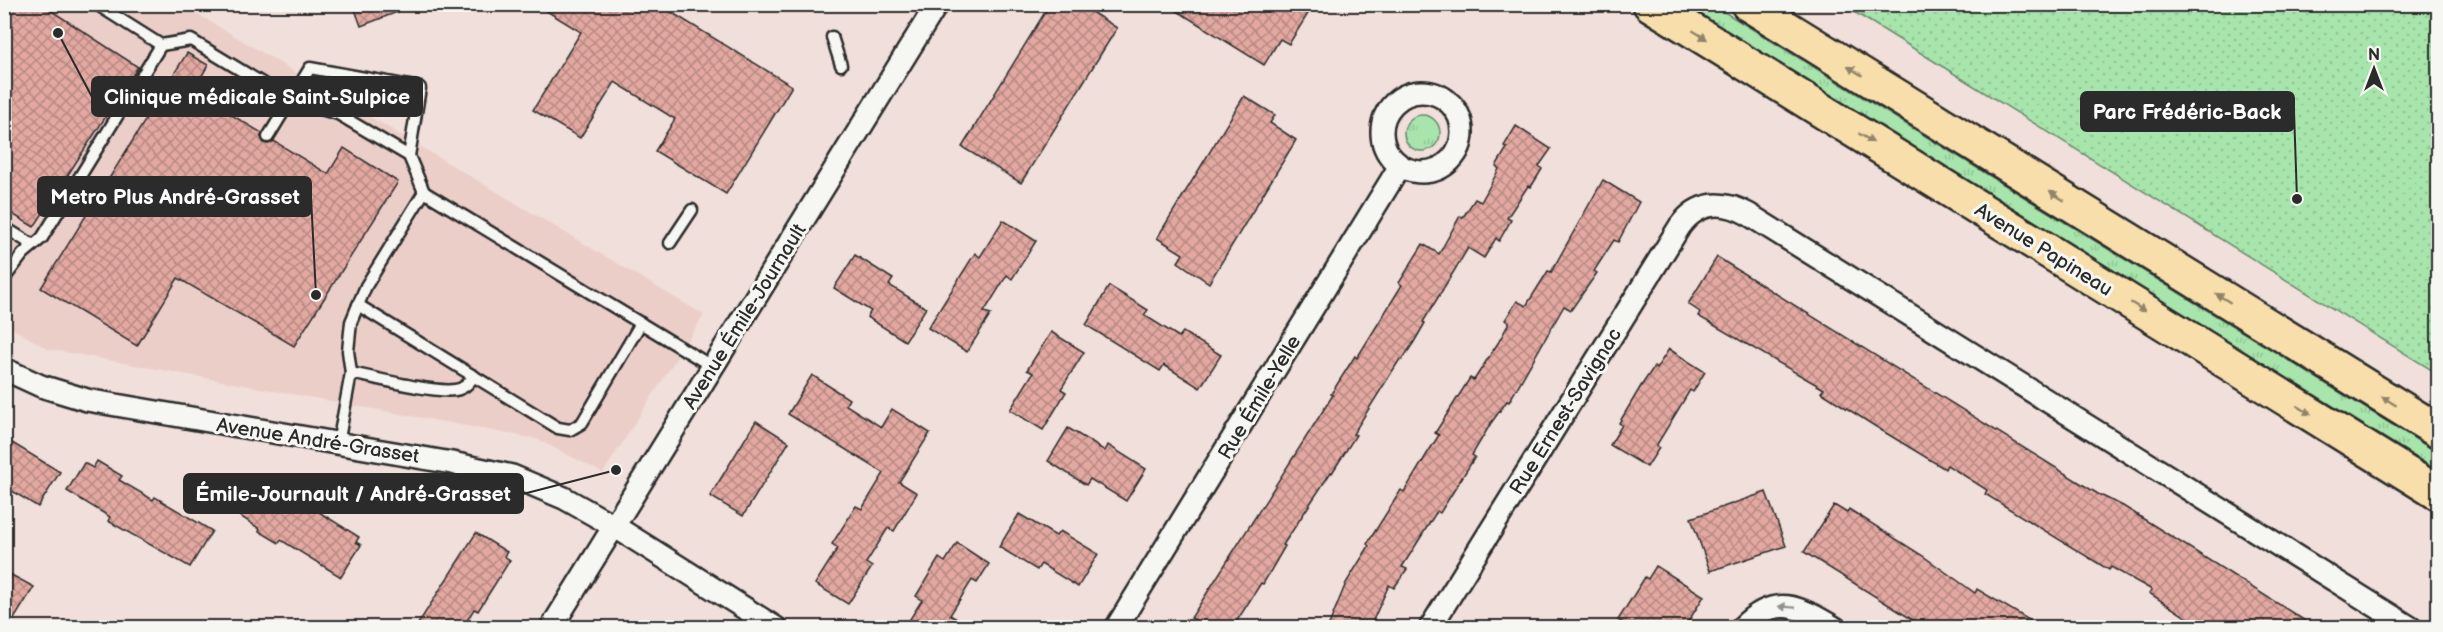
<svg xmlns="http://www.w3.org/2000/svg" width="2443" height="632" viewBox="0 0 2443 632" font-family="'Balsamiq Sans',sans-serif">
  <defs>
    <pattern id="grass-tufts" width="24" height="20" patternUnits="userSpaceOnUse" patternTransform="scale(1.5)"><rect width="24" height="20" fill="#a7e5ac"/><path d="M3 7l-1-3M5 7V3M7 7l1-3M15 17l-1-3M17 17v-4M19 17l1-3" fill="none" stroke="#90c594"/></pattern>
    <pattern id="park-dots" width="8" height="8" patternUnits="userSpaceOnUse" patternTransform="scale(1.5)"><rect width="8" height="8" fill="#a7e5ac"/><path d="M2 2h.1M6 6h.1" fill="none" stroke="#90c594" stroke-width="1.8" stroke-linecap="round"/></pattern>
    <pattern id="building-cross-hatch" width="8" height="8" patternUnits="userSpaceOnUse" patternTransform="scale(1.5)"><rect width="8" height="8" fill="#e2a8a1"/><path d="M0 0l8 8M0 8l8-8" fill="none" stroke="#b78983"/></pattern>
  </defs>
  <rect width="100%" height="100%" fill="#f0dfda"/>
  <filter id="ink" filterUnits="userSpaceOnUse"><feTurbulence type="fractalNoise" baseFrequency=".0167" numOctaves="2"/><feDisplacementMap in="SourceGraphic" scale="12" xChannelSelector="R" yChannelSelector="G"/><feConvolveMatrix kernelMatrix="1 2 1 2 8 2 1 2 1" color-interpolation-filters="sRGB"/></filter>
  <g filter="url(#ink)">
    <!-- built -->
    <polygon fill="#eccec9" points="5,4 182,5 704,315 603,473 537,439 48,349 5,324"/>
    <!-- grass -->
    <g fill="url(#grass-tufts)" stroke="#69886c" stroke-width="1.5">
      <polygon points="1684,5 1713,5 2438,453 2438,471"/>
      <circle cx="1422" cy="133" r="18"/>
    </g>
    <!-- park -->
    <polygon fill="url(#park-dots)" stroke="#69886c" stroke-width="1.5" points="1842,5 2438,5 2438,374 1874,24"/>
    <!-- building -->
    <g fill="url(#building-cross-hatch)" stroke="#2b2b2b" stroke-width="1.5">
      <polygon points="4,4 41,4 138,67 34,227 4,209"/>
      <polygon points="353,4 413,4 413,6 361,26"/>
      <polygon points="535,4 658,4 792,86 726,194 655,151 675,119 615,82 580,138 533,110 581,32"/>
      <polygon points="1050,4 1079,4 1117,28 1021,183 962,147"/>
      <polygon points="1166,4 1296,4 1309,12 1289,44 1280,39 1264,65"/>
      <polygon points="187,53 208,65 193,92 262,133 261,137 264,143 268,144 274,141 328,174 344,148 398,182 294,346 178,278 137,346 41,288"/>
      <polygon points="1244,96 1275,115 1270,123 1296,140 1209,283 1178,262 1183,254 1157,238"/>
      <polygon points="1516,126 1551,149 1539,166 1542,169 1531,187 1528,186 1507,218 1511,220 1499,241 1496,238 1484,258 1468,248 1423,322 1425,323 1414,342 1402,360 1400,359 1353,434 1356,435 1332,473 1331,472 1283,545 1285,546 1263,584 1261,583 1233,627 1207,627 1191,618 1333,395 1331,394 1355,356 1357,358 1402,285 1399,283 1423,244 1439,254 1460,216 1463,217 1475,199 1481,202 1499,169 1496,166 1507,148 1504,146"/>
      <polygon points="1603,180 1639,202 1618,242 1614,240 1594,271 1597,273 1571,310 1564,306 1509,402 1507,401 1491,423 1472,455 1475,457 1448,500 1440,513 1437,511 1414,548 1402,567 1407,569 1394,588 1389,585 1370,627 1328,627 1346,583 1369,546 1367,544 1401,490 1404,492 1427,454 1439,435 1435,433 1470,378 1474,380 1498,343 1509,323 1505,320 1517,301 1526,306 1548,271 1551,272"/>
      <polygon points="1003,220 1036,241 1012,279 1007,275 984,312 991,314 967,352 928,328 975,253 980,257"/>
      <polygon points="855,255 893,279 889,285 926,308 905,341 867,317 871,311 834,288"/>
      <polygon points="1717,257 2098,494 2123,506 2315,627 2201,627 2149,593 2152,590 2111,567 2109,570 1985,494 1987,490 1965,476 1947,465 1945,469 1881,430 1821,392 1824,389 1698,316 1700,312 1688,304"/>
      <polygon points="1109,286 1148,310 1144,315 1179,337 1183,332 1221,355 1200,388 1164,365 1160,371 1086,325"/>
      <polygon points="1051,332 1084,352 1061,389 1066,392 1043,430 1010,410 1033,373 1027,370"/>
      <polygon points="1669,349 1705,372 1693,392 1690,390 1656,446 1659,448 1647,467 1610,445 1622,425 1619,423 1641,386 1654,367 1656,369"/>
      <polygon points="812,375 849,399 846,405 881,427 892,409 930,433 899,482 917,493 894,531 888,528 866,563 872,567 848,604 815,584 838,548 832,544 856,506 862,509 884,473 788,414"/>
      <polygon points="756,421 789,442 743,516 710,496"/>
      <polygon points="1068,428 1105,451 1108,445 1146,469 1126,501 1090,479 1086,485 1048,461"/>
      <polygon points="4,438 60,472 38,507 4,486"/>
      <polygon points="97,461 122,476 119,480 153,500 155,497 212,531 190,567 108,521 110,517 67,491 84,463 93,468"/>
      <polygon points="270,488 305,510 308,505 359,537 356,542 361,545 341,577 281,540 279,543 259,531 260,529 240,516 257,489 267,495"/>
      <polygon points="1766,492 1786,546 1710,571 1691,518"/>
      <polygon points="1834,505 1847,513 1849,509 1923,556 1975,593 1977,589 2041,627 1924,627 1804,552"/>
      <polygon points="1019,514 1056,536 1060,531 1098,554 1078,587 1041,564 1037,570 999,547"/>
      <polygon points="476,533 507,552 504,556 510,560 478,611 474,609 463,627 416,627"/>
      <polygon points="957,543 989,564 977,583 972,580 950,615 970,627 905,627 922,600 916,596 939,558 945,562"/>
      <polygon points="1656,566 1704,596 1685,627 1629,627 1618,620 1645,577 1648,579"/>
      <polygon points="4,571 34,587 9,627 4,627"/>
    </g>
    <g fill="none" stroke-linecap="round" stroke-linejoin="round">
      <defs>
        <g id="service">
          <polyline points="96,4 161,45 191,40 290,100 338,114 409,156 424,192"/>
          <polyline points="832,37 841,65"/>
          <polyline points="268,137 310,68 420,88 409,156"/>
          <polyline points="4,227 33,245"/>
          <polyline points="670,243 692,210"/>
          <polyline points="4,279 23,254 42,238 161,45"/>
          <polyline points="358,305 558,428 570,430 582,423 641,323"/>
          <path d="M 351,373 C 376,378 432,393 455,390 C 464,389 469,383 474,376"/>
          <polyline points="338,444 351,373 348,351 351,322 366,286 424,192 713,367"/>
        </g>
        <g id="minor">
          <circle cx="1422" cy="132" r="40"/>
          <polyline points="4,369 41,386 87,400 452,463 512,476 564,498 614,526 776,628"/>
          <polyline points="551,628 937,4"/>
          <polyline points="1116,628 1400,166"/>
          <path d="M 1430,628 L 1680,226 C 1698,201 1723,200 1748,214 L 2411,628"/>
          <path d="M 1741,628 C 1775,593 1798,606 1835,628"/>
        </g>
        <g id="primary">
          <polyline points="1650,4 2438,493"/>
          <polyline points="1748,4 2438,431"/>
        </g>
      </defs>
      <!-- service casing -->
      <use href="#service" stroke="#2b2b2b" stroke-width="15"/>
      <!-- minor casing -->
      <use href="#minor" stroke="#2b2b2b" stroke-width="26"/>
      <!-- primary casing -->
      <use href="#primary" stroke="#2b2b2b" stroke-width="38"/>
      <!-- service -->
      <use href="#service" stroke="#f6f6f2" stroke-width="10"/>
      <!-- minor -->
      <use href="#minor" stroke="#f6f6f2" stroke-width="21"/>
      <!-- primary -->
      <use href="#primary" stroke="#f8deab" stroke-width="33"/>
    </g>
    <!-- one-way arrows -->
    <defs><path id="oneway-solid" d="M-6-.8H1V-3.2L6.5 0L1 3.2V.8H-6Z" transform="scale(1.5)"/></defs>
    <g fill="#92846b">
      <use href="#oneway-solid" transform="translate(1700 35) rotate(32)"/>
      <use href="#oneway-solid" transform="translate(1855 71) rotate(-148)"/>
      <use href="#oneway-solid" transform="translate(1866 138) rotate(32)"/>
      <use href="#oneway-solid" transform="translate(2057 196) rotate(-148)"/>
      <use href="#oneway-solid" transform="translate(2223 298) rotate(-148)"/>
      <use href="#oneway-solid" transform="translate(2138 307) rotate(32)"/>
      <use href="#oneway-solid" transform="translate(2389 401) rotate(-148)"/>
      <use href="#oneway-solid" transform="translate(2304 410) rotate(32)"/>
    </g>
    <use fill="#90908e" href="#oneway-solid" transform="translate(1787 607) rotate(-176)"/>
  </g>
  <g text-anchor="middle" stroke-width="6" stroke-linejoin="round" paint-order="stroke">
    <!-- street labels -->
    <g font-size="20" fill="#2b2b2b" stroke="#f6f6f2">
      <text transform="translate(2044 249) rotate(32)" y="7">Avenue Papineau</text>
      <text transform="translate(744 316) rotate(-58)" y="7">Avenue Émile-Journault</text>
      <text transform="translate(1259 397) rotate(-59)" y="7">Rue Émile-Yelle</text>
      <text transform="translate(1565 411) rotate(-58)" y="7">Rue Ernest-Savignac</text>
      <text transform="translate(318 440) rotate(9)" y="7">Avenue André-Grasset</text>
    </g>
  </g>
  <!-- callouts -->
  <path fill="none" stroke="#2b2b2b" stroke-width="2" d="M58 33L92 97M2297 199L2294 111M316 295L311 197M616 470L523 494"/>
  <g fill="#2b2b2b" stroke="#f6f6f2" stroke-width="2">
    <circle cx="58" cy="33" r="6"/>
    <circle cx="2297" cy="199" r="6"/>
    <circle cx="316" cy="295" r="6"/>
    <circle cx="616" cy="470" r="6"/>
  </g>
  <g fill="#2b2b2b" stroke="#2b2b2b" stroke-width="2">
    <rect x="92" y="77" width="330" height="39" rx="6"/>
    <rect x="2081" y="92" width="213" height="39" rx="6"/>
    <rect x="38" y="177" width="273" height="39" rx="6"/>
    <rect x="184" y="474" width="339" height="39" rx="6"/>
  </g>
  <g font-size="21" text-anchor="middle" font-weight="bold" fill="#fff">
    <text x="257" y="104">Clinique médicale Saint-Sulpice</text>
    <text x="2187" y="119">Parc Frédéric-Back</text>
    <text x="175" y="204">Metro Plus André-Grasset</text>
    <text x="353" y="501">Émile-Journault / André-Grasset</text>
  </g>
  <!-- margin -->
  <rect width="2443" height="632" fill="none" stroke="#f6f6f2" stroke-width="24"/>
  <rect x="12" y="12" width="2419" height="608" fill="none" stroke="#2b2b2b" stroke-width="2" filter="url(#ink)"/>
  <!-- north arrow -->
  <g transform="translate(2374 69)" stroke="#f6f6f2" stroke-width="4.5" paint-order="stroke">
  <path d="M0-4.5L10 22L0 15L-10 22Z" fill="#2b2b2b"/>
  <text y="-9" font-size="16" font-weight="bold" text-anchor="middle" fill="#2b2b2b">N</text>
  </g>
</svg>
